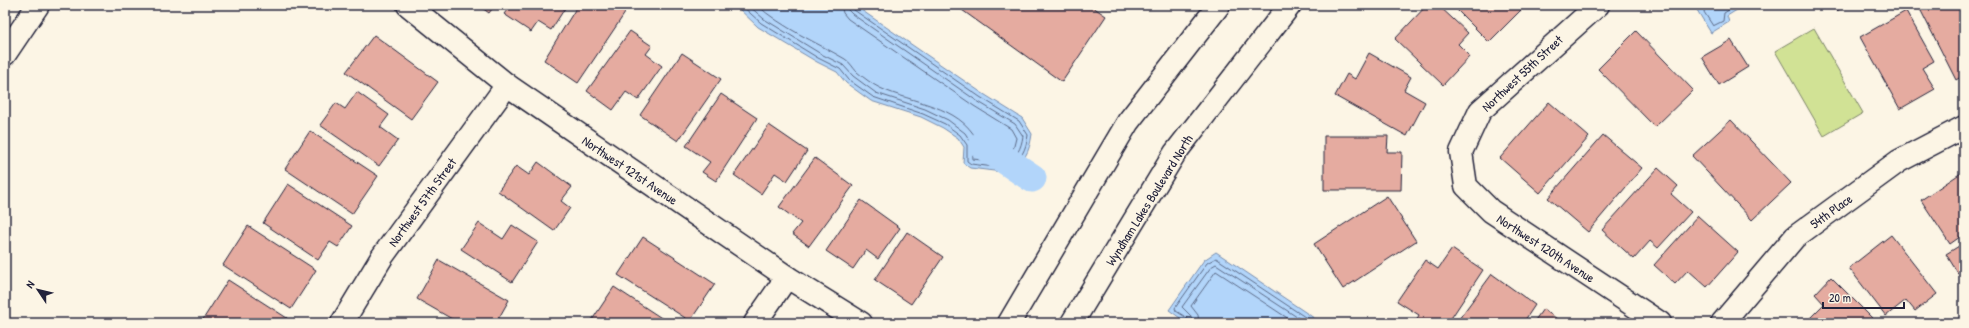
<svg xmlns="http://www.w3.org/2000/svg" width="1969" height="328" viewBox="0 0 1969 328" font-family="'Patrick Hand',sans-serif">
  <rect width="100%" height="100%" fill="#fcf5e5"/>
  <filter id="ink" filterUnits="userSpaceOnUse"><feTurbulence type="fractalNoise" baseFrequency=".025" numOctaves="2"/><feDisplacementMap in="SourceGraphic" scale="8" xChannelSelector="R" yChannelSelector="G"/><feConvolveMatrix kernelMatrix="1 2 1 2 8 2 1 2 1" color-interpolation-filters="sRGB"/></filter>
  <g filter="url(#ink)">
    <!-- pitch -->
    <polygon fill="#d1e295" stroke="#7a8268" points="1814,28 1863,113 1824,136 1775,51"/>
    <!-- water -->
    <g fill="#b2d5fa" stroke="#788dae">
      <path d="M 735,5 L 854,5 L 982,93 L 1022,118 L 1032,134 C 1029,154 1025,159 1010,173 L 970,168 L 963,163 L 964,147 L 958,138 L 943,128 L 921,117 L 871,101 L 846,83 L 837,72 L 817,62 L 758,27 Z"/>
      <polygon points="1705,5 1745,5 1727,16 1729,22 1711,33 1697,10"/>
      <polygon points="1216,252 1311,316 1321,323 1187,323 1169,310 1204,260"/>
    </g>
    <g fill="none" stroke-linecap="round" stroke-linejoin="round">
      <!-- shore -->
      <g stroke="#5c6a87" stroke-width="1">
        <path d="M 741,5 L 761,23 L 818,58 L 840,69 L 849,80 L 873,97 L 923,114 L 945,124 L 960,135 L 967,145 L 967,161 L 971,164 L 1009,169 C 1021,159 1026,150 1028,135 L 1019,121 L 980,97 L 854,10 L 852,5"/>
        <path d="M 748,5 L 764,19 L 821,54 L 843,65 L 853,76 L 876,93 L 925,109 L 948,120 L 965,133 L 972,144 L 973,159 L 1007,163 C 1017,156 1021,149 1023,136 L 1015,124 L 977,101 L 852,14 L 848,10 L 847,5"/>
        <path d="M 757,5 C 782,28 816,42 845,59 C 850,62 853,68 857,72 C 864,78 872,84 880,88 C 912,103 959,105 977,140 C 979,144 978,150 980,154 L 1005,157 L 1013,150 L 1016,138 L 1011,129 L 974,106 L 848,19 L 843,13 L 841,5"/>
        <polyline points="1706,5 1704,12 1713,26 1723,21 1724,13 1737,5"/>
        <polyline points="1188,323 1187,318 1176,311 1175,308 1207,263 1216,258 1314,323"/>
        <polyline points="1193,323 1191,316 1182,307 1211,267 1216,264 1306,323"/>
        <polyline points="1199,323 1198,315 1191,306 1216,271 1295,323"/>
      </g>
      <!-- canal -->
      <polyline stroke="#b2d5fa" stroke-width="29" points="983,145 1032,178"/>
    </g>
    <!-- building -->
    <g fill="#e5aba0" stroke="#22223b">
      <polygon points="478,5 495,5 489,13"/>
      <polygon points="511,5 567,5 551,30 538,22 531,32 504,14"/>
      <polygon points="578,5 613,5 625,13 578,83 544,60"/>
      <polygon points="955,5 1090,5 1106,16 1062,82"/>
      <polygon points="1427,5 1438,5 1468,33 1458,44 1470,56 1443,85 1395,39"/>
      <polygon points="1452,5 1526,5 1489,42"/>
      <polygon points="1833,5 1846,5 1837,11"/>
      <polygon points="1918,5 1964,5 1964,75 1956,80"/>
      <polygon points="1906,11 1934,61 1922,68 1935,89 1900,109 1860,37"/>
      <polygon points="630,31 652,46 646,54 662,66 638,100 626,92 613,110 587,91"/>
      <polygon points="1636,31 1693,90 1655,127 1598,69"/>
      <polygon points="374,35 438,82 411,119 346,72"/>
      <polygon points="1731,40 1748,67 1719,85 1702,57"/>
      <polygon points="682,53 721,79 678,141 640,115"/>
      <polygon points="1369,53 1411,77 1404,90 1425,102 1407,136 1335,96 1347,74 1355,79"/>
      <polygon points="357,92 389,115 380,127 398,140 379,166 320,125 336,103 345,109"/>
      <polygon points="721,94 757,118 716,181 702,172 710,162 686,146"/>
      <polygon points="1549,102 1589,137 1540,193 1500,158"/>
      <polygon points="1731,120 1791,183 1752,220 1692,156"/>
      <polygon points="769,125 807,151 787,181 775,173 761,194 734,175"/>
      <polygon points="310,131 378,176 352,214 285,169"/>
      <polygon points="1603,135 1642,168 1588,232 1548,198"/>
      <polygon points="1324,136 1388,136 1387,152 1402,152 1401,190 1324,190"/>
      <polygon points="815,158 853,186 809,246 792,234 801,223 779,207"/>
      <polygon points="538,162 572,187 561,201 570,208 554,231 498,191 516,166 529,175"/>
      <polygon points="1658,168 1678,186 1671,194 1691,212 1658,248 1650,241 1634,259 1602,230"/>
      <polygon points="1964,171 1964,234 1950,244 1921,200"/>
      <polygon points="288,184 352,226 338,247 330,242 318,260 263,223"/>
      <polygon points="1387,196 1416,241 1343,289 1314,244"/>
      <polygon points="861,200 900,228 878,259 866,250 853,269 826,251"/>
      <polygon points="1698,216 1738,252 1707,287 1688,270 1675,284 1654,265"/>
      <polygon points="479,223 503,239 512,225 538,242 512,282 461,249"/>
      <polygon points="248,226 316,270 291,309 223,265"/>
      <polygon points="907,232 943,257 911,304 875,280"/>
      <polygon points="1891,235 1937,294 1915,311 1906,300 1886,316 1849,268"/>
      <polygon points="643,237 715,284 690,321 618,275"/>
      <polygon points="1964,243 1964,283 1946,254"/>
      <polygon points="1452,249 1483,270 1448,323 1415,323 1419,315 1397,301 1425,260 1438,269"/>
      <polygon points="439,260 509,300 496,323 459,323 417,299"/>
      <polygon points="1492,274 1535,305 1523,323 1456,323"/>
      <polygon points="1831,277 1877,323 1805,323 1824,304 1815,294"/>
      <polygon points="228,280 287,318 284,323 206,323 202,321"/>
      <polygon points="614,287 669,323 590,323"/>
      <polygon points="1543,309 1563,323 1533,323"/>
    </g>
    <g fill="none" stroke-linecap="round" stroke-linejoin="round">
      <defs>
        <g id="minor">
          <polyline points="408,5 507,85 787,277 861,323"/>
          <polyline points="1598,5 1480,111 1461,152 1466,186 1491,211 1660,323"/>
          <polyline points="342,323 382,257 507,85"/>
          <polyline points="755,323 787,277"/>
          <polyline points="1009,323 1128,122 1219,5"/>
          <polyline points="1072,323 1175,153 1290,5"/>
          <polyline points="1722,323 1795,237 1899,161 1964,127"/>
        </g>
        <polyline id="highway" points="5,54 38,5"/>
      </defs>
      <!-- minor casing -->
      <use href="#minor" stroke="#22223b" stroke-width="25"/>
      <!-- highway casing -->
      <use href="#highway" stroke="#22223b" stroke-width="25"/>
      <!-- minor -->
      <use href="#minor" stroke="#fcf5e5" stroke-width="22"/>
      <!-- highway -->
      <use href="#highway" stroke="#fcf5e5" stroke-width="22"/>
    </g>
  </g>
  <g text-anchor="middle" stroke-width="4" stroke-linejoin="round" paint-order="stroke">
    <!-- street labels -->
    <g font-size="13" fill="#22223b" stroke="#fcf5e5">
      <text transform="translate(1522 73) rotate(-43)" y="5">Northwest 55th Street</text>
      <text transform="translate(630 170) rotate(34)" y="5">Northwest 121st Avenue</text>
      <text transform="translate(1149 200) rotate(-58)" y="5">Wyndham Lakes Boulevard North</text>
      <text transform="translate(422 202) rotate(-54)" y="5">Northwest 57th Street</text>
      <text transform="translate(1831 211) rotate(-36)" y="5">54th Place</text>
      <text transform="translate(1546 248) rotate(33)" y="5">Northwest 120th Avenue</text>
    </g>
  </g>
  <!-- margin -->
  <rect width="1969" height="328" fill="none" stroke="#fcf5e5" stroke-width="20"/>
  <rect x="10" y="10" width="1949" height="308" fill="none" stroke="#22223b" stroke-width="1.5" filter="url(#ink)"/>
  <!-- north arrow -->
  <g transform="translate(38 290) rotate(305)" stroke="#fcf5e5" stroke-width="3" paint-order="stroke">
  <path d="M0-3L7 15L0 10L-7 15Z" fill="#22223b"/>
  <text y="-6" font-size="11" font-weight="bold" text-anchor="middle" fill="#22223b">N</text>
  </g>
  <!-- scale -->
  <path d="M1823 302v6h81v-6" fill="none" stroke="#22223b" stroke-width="2"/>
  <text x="1829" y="302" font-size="12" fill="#22223b" stroke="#fcf5e5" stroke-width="3" paint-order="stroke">20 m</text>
</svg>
